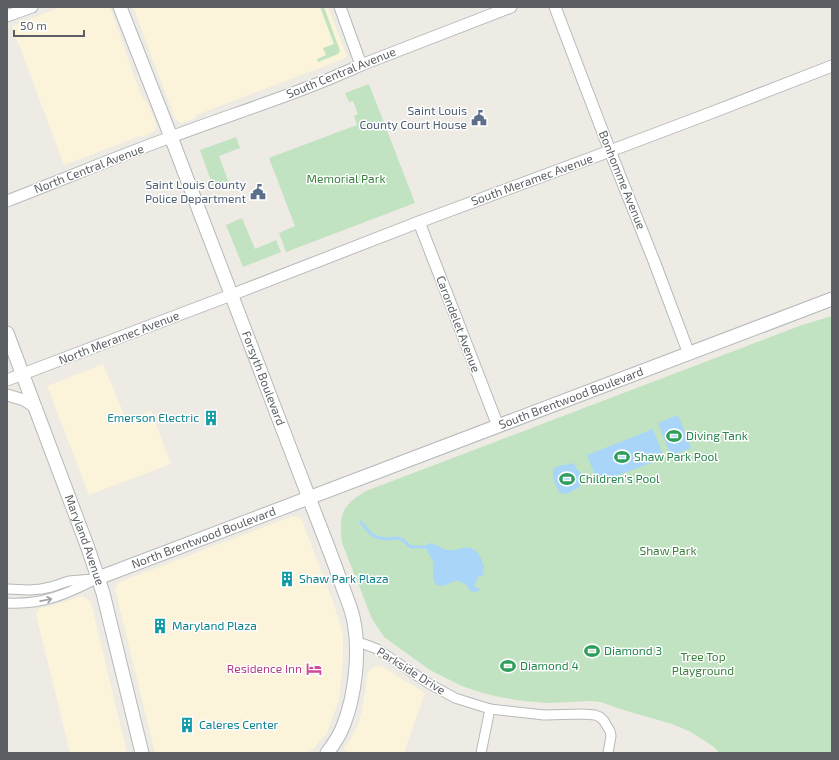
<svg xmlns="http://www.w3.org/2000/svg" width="839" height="760" viewBox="0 0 839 760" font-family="'Exo 2',sans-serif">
  <rect width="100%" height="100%" fill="#edebe3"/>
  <!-- commercial -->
  <g fill="#fbf3da">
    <polygon points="60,7 110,7 142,98 147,102 157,126 153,132 143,137 140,136 64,165 12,26"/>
    <polygon points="133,7 328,7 347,56 343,59 196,115 194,119 182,123 179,122 175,119"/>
    <polygon points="103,364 127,421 151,411 171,464 89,495 47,386"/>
    <polygon points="295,516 301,518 306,531 335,607 343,634 343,659 339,700 327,733 314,748 308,753 155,753 115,589 119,582 290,517"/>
    <polygon points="82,596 91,602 127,753 70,753 36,615 39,608 47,607"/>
    <polygon points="376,666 383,667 425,693 404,753 348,753 344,749 358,725 361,714 366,687 367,674 369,671"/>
  </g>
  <!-- green -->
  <g fill="#c1e3c1">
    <polygon points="320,7 324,7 340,51 338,54 318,62 317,59 326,55 323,48 334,44"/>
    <polygon points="369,84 415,203 286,252 279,233 295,226 269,158 357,125 354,116 358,114 353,101 349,102 345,93"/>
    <polygon points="236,137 240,148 219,156 229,183 214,189 200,150"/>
    <polygon points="242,218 255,249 276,240 281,252 243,267 226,225"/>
    <path d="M 832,316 L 832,753 L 719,753 L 714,747 L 691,732 L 672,724 L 620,709 L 601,702 L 590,701 L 549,703 L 523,701 L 499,697 L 483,693 L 462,686 L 430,670 L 384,637 L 372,619 L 342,543 C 339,515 341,506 366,491 L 802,325 Z"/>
  </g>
  <!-- water -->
  <g fill="#a8d5f8">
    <polygon points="678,415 691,448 671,456 658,423"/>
    <polygon points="653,429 664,458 598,483 587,455"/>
    <path d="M 571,463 L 574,464 L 576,468 L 581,473 L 580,480 L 581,483 L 579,488 C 571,490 569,497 559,492 C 556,485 547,469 559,466 C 563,464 561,466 565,465 C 567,465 569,464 571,463 Z"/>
    <path d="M 430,543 C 436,544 441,549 448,550 C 453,551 458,549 463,548 C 476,545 482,558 484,568 L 482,571 L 484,575 L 482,576 L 479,575 L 474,586 L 481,590 C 465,596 472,586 461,582 C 454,579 451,583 446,585 C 429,591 434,570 433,563 C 433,559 428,553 426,548 L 427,545 Z"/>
  </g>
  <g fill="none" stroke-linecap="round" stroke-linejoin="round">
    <!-- stream -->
    <polyline stroke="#a8d5f8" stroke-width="3" points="361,522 370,533 376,537 386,539 397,538 403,540 411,547 427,547"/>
    <defs>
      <g id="minor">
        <polyline points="7,589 29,590 41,589 51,587 69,581 93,579"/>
        <path d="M 7,603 C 43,605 67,594 98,578"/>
        <polyline points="356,643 364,644 377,649 428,683 455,698 490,709 544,715 583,714 595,715 600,717 604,721 610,731 611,736 608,753"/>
        <polyline points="481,753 490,709"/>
      </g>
      <g id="tertiary">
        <polyline points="340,7 361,65"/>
        <polyline points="555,7 610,151 654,261 689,354"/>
        <polyline points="7,16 32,7"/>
        <path d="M 7,201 C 62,180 116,157 171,137 C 235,113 300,93 361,65 L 511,7"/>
        <polyline points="419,222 498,426"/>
        <polyline points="7,380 231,295 419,222 610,151 708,114 832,66"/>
        <polyline points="7,395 24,400 35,407"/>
      </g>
      <g id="secondary">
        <path id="s1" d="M 120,7 L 171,137 L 316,516 C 325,539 334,562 342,585 C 346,597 352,609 354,622 C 360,653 355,695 344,724 C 340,735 334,744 327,753"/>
        <path id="s2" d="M 7,333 L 88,548 L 103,593 L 142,753"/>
        <path id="s3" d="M 98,578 L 832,299"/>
      </g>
    </defs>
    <!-- minor casing -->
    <use href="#minor" stroke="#b6b9bc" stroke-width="11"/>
    <!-- tertiary casing -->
    <use href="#tertiary" stroke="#b6b9bc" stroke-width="13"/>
    <!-- secondary casing -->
    <use href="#secondary" stroke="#b5b8bc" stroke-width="15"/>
    <!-- minor -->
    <use href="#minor" stroke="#fff" stroke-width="9"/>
    <!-- tertiary -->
    <use href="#tertiary" stroke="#fff" stroke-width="11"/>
    <!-- secondary -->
    <use href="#secondary" stroke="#fff" stroke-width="13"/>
  </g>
  <!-- one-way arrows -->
  <defs><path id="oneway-shaft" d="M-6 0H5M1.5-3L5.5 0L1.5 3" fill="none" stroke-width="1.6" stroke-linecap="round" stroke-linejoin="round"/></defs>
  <use stroke="#9d9fa1" href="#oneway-shaft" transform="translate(46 600) rotate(-11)"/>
  <!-- icons -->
  <defs>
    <symbol id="civic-bare" viewBox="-9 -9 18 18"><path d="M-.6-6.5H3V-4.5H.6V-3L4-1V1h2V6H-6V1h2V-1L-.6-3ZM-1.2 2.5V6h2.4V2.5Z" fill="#5c6f8a" stroke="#fff" stroke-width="2.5" paint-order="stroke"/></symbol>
    <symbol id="building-bare" viewBox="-9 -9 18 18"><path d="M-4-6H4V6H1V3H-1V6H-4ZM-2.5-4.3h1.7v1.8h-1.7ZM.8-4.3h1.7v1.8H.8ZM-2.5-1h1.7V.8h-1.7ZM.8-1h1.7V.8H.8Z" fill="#0f9aa8" stroke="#fff" stroke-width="2.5" paint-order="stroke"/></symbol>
    <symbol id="stadium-bare" viewBox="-9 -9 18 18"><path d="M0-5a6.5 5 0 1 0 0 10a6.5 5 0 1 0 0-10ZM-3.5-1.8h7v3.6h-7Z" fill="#2e9e5b" stroke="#fff" stroke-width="2.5" paint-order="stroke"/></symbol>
    <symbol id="hotel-bare" viewBox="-9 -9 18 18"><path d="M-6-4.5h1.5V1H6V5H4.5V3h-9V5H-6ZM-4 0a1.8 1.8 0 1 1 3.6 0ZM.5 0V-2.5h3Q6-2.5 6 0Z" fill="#d1479c" stroke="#fff" stroke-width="2.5" paint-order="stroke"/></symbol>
  </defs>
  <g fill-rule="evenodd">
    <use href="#civic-bare" x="468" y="107" width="22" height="22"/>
    <use href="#civic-bare" x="247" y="181" width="22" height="22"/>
    <use href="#building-bare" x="200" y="407" width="22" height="22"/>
    <use href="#stadium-bare" x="663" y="425" width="22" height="22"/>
    <use href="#stadium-bare" x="611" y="446" width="22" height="22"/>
    <use href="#stadium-bare" x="556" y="468" width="22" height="22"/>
    <use href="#building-bare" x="276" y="568" width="22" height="22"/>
    <use href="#building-bare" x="149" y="615" width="22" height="22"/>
    <use href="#stadium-bare" x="581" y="640" width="22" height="22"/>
    <use href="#stadium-bare" x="497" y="655" width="22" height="22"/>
    <use href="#hotel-bare" x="303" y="658" width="22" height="22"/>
    <use href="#building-bare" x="176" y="714" width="22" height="22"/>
  </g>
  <g text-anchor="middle" stroke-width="3" stroke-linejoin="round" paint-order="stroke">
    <!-- street labels -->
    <g font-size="12" fill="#5b5f63" stroke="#fff">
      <text transform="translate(341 73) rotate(-22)" y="4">South Central Avenue</text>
      <text transform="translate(89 169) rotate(-21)" y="4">North Central Avenue</text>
      <text transform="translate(532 180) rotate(-20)" y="4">South Meramec Avenue</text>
      <text transform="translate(622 180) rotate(68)" y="4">Bonhomme Avenue</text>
      <text transform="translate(458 324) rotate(69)" y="4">Carondelet Avenue</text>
      <text transform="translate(119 338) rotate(-21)" y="4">North Meramec Avenue</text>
      <text dy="4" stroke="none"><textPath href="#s1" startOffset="398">Forsyth Boulevard</textPath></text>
      <text dy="4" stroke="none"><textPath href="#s3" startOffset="506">South Brentwood Boulevard</textPath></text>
      <text dy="4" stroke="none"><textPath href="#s3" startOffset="113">North Brentwood Boulevard</textPath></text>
      <text dy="4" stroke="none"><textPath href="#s2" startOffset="221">Maryland Avenue</textPath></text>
      <text transform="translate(411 671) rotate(32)" y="4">Parkside Drive</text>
    </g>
    <!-- service labels -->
    <g font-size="12" fill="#4e5e75" stroke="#fff" text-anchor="end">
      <text x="467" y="115">Saint Louis<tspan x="467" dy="14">County Court House</tspan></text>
      <text x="246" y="189">Saint Louis County<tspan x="246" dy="14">Police Department</tspan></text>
    </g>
    <!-- park labels -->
    <g font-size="12" fill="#3c813f" stroke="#fff">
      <text x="346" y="183">Memorial Park</text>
      <text x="668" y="555">Shaw Park</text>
      <text x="703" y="661">Tree Top<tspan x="703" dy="14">Playground</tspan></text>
    </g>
    <!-- culture labels -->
    <g font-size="12" fill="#0d838f" stroke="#fff" text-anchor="start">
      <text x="199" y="422" text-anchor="end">Emerson Electric</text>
      <text x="299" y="583">Shaw Park Plaza</text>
      <text x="172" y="630">Maryland Plaza</text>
      <text x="199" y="729">Caleres Center</text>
    </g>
    <!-- leisure labels -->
    <g font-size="12" fill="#27864d" stroke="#fff" text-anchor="start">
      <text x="686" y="440">Diving Tank</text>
      <text x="634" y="461">Shaw Park Pool</text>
      <text x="579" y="483">Children's Pool</text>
      <text x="604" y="655">Diamond 3</text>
      <text x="520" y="670">Diamond 4</text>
    </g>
    <!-- hotel labels -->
    <g font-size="12" fill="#b23c85" stroke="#fff" text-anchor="end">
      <text x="302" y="673">Residence Inn</text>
    </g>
  </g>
  <!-- border -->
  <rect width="839" height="760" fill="none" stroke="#5b5f63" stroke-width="16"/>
  <!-- scale -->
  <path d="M14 30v6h70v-6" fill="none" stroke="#5b5f63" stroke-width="2"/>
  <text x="20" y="30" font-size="12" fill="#5b5f63" stroke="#ffffff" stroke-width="3" paint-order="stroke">50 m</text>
</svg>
